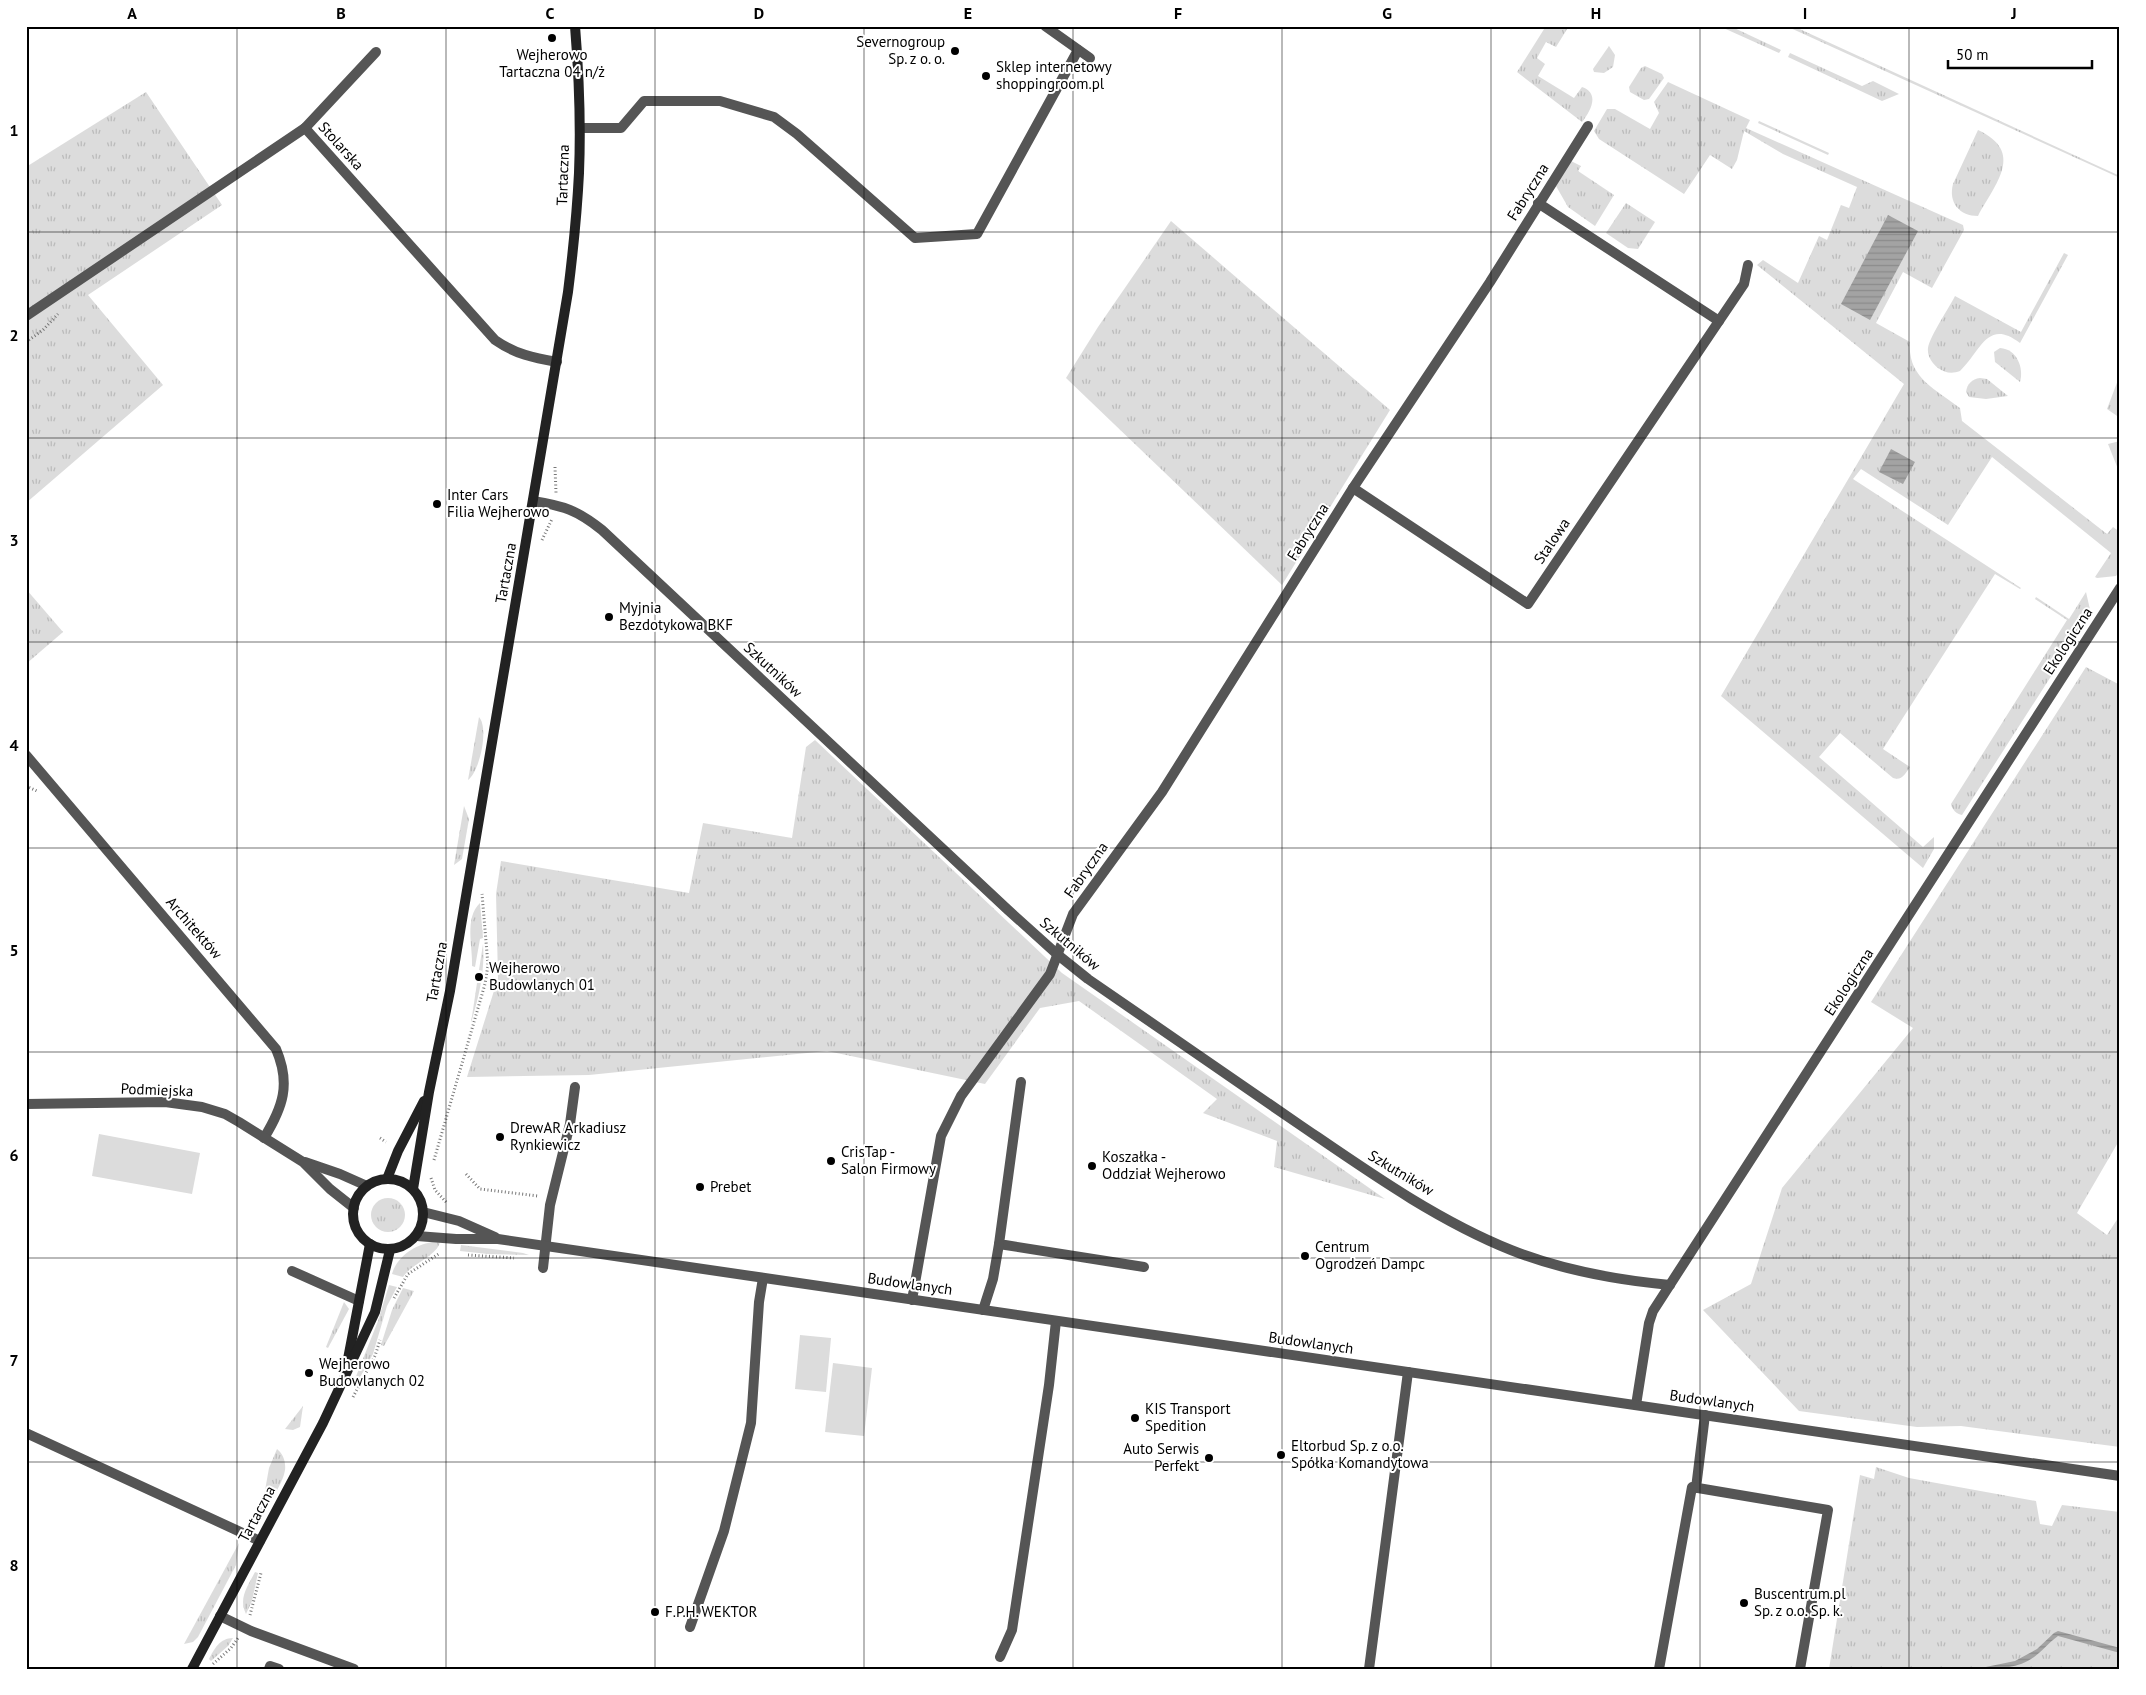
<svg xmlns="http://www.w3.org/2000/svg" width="2146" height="1695" viewBox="0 0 2146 1695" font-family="'PT Sans',sans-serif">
  <defs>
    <pattern id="grass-tufts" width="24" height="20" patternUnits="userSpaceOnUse" patternTransform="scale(1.25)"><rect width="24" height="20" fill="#dcdcdc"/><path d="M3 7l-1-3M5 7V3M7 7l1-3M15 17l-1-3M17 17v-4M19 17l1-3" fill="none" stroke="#bbb"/></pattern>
    <pattern id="water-rules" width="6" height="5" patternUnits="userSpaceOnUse" patternTransform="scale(1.25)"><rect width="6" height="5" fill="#a3a3a3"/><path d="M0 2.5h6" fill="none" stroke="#8b8b8b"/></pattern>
  </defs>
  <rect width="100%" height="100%" fill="#fff"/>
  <!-- grass -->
  <g fill="url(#grass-tufts)">
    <path d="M 1546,26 L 1569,26 L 1556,47 L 1546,42 L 1537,58 L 1545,64 L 1538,76 L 1574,98 L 1582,87 C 1600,93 1591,111 1582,122 L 1517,72 Z"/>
    <polygon points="1719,26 1730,26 1781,50 1779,53"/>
    <polygon points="1786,26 1793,26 2120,176 2120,178"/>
    <polygon points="1609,46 1615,55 1613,67 1604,73 1594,72 1593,69"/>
    <polygon points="1790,53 1862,86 1873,81 1899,94 1882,101 1788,57"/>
    <polygon points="1645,66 1662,74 1664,78 1649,99 1644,100 1630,92 1629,87 1641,68"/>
    <path d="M 1668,82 L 1750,120 L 1746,128 L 1963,225 L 1964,230 L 1932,288 L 1903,272 L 1876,323 L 1910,342 C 1907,377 1935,389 1960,408 L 1962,421 L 2107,534 L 2113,527 L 2120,532 L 2120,570 L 2116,576 L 2097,578 L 2095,577 L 2111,553 L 1992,457 L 1948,525 L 1861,469 L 1853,479 L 2021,588 L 2020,589 L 1995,574 L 1883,749 L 1910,767 C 1905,774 1902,781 1893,778 L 1840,733 L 1819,757 L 1923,847 L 1934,837 L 1934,849 L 1923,868 L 1721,696 L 1904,384 L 1757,265 L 1763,260 L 1798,283 L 1819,236 L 1827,240 L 1841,205 L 1849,208 L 1857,187 L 1783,154 L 1744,131 L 1737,160 L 1732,169 L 1710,155 L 1684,194 L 1599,139 L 1594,131 L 1607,109 L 1615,109 L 1650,129 L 1659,113 L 1654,102 Z"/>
    <polygon points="146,92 222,205 88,295 163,385 26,503 26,167"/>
    <polygon points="1759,121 1829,153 1828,155 1758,123"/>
    <path d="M 1978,130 C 2025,152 1996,183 1978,216 C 1960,216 1948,203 1953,184 Z"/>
    <polygon points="1569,160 1581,166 1578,171 1614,195 1595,226 1568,207 1556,186"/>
    <polygon points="1626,203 1655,222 1638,249 1628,248 1606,233"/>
    <polygon points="1171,221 1390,410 1282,585 1066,378 1098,327"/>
    <path d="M 2064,253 L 2068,255 L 2020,343 C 1987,318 1981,351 1960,371 C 1952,374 1945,373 1938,368 C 1932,363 1927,356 1928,348 C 1930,336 1949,308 1955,296 L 2021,332 Z"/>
    <path d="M 2000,348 C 2017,349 2024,368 2020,382 L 1995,362 L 1994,352 Z"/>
    <path d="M 1980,378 L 1987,379 L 2008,396 L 1986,399 L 1969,397 L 1966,392 C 1967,384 1972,379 1980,378 Z"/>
    <polygon points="2118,380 2120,381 2120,418 2107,409"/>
    <polygon points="2120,441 2120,474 2108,444"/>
    <polygon points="26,589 63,632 26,664"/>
    <path d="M 2086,592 L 2091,614 L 1962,815 C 1957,814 1952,810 1951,804 L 2067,620 L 2035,599 L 2036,597 L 2069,619 Z"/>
    <polygon points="2086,667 2120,685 2120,1139 2077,1213 2107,1235 2120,1215 2120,1447 1961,1426 1917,1427 1799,1411 1703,1310 1751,1284 1782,1188 1913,1028 1871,1002"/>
    <path d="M 479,717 C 489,728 480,771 468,780 Z"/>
    <polygon points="815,740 1062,973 1385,1199 1274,1167 1277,1141 1203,1113 1217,1099 1079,1001 1040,1008 985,1084 827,1051 589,1075 467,1077 498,978 496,894 501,861 689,893 703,823 792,838 806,747"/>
    <polygon points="464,806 469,819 462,859 454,865"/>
    <path d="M 480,903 L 483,938 L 480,939 L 475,967 L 472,966 C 473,947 464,918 480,903 Z"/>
    <path d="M 483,944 C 485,972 479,996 471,1023 L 477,983 L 481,983 L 483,971 L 479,970 Z"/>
    <circle cx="388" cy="1215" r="17"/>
    <path d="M 432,1242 L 440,1242 C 437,1256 411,1264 403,1277 L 392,1274 C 397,1257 414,1245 432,1242 Z"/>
    <polygon points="461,1245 523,1253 529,1255 488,1254 460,1251"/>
    <polygon points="389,1285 397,1287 387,1306 373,1354 358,1381 355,1379 378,1321"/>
    <polygon points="403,1288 414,1291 384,1346 381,1345 392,1310"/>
    <polygon points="344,1302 349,1309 328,1348 326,1347"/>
    <polygon points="303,1406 300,1427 293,1430 285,1429"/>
    <path d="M 277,1449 C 283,1454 286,1461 285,1470 C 283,1485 262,1517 248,1525 L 264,1496 L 269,1468 Z"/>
    <polygon points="1876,1467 1909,1478 2036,1501 2040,1524 2052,1526 2062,1505 2120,1512 2120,1669 1829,1669 1860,1475 1874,1479"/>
    <polygon points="239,1543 236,1565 198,1637 193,1642 184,1644"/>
    <path d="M 255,1572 L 258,1573 L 252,1601 L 246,1614 C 238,1598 248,1586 255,1572 Z"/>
    <path d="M 233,1638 L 228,1646 L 211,1661 L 209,1659 C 214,1649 220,1638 233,1638 Z"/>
  </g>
  <!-- park -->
  <g fill="#dcdcdc">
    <polygon points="99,1134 200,1153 192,1194 92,1176"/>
    <polygon points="800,1335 831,1338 826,1392 795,1389"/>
    <polygon points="833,1363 872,1368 864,1436 825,1432"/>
  </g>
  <!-- water -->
  <g fill="url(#water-rules)">
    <polygon points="1888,215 1918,231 1870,320 1841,304"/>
    <polygon points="1891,449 1915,462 1903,484 1879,472"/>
    <path d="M 2058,1631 L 2120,1648 L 2120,1653 L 2058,1636 C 2048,1643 2041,1653 2031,1659 C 2016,1669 1993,1669 1976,1669 L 2015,1661 L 2037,1649 L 2054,1633 Z"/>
  </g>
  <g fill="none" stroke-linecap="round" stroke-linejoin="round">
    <!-- path -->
    <g stroke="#777" stroke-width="3" stroke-dasharray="1 2.5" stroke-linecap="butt">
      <polyline points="26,342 43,330 58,314"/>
      <polyline points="555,467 556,493"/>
      <polyline points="542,540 552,519"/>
      <polyline points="26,786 37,791"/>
      <polyline points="380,1138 386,1142"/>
      <polyline points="434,1160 485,984 488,965 482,894"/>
      <polyline points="466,1174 480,1189 538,1196"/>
      <polyline points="431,1178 435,1190 447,1203"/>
      <polyline points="468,1255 514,1258"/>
      <polyline points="394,1298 408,1274 440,1253"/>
      <polyline points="353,1397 375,1356 380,1340"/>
      <polyline points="250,1615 261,1573"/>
      <polyline points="213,1664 231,1648 238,1638"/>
    </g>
    <!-- lane -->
    <g stroke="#555" stroke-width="10">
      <polyline points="1045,26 1090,58"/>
      <polyline points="305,128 376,52"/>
      <polyline points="580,128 621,128 644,101 720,101 774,117 797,134 915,238 977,234 1078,50"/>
      <polyline points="1719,321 1744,284 1748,265"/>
      <polyline points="1353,488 1528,604 1719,321 1538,203"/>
      <path d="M 533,501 C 564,506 577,510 602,530 L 1007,909 L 1058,955 L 1088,979 C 1159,1028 1229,1076 1300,1125 C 1366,1170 1436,1220 1511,1250 C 1561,1270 1617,1280 1670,1285"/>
      <polyline points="1021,1082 999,1244 1144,1267"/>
      <polyline points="543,1268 550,1205 570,1124 575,1087"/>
      <polyline points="292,1271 359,1301"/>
      <polyline points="912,1300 941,1136 961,1096 1050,974 1073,914 1162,792 1353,488 1490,282 1588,126"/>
      <polyline points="983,1310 993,1279 999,1244"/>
      <polyline points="1636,1405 1649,1323 1653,1311 2120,588"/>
      <polyline points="26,1433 260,1541"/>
      <polyline points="1696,1488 1705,1415"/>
      <polyline points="220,1616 251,1631 354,1669"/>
      <polyline points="690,1627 724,1531 751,1423 759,1302 763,1278"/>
      <polyline points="1000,1657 1012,1630 1049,1385 1056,1321"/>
      <polyline points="269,1669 270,1666 279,1669"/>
      <polyline points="1369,1669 1408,1372"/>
      <polyline points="1659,1669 1692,1487 1828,1510 1800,1669"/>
    </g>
    <!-- street -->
    <g stroke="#555" stroke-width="10">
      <path d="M 26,316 L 305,128 L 495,340 C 515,354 534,358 557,362"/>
      <path d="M 26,755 L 276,1049 C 291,1084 283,1107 264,1138"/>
      <polyline points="26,1104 165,1102 202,1107 225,1114 239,1122 303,1162 330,1189 354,1208"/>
      <polyline points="305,1162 340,1174 367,1186"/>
      <polyline points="423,1212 459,1221 495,1237"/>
      <polyline points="417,1236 456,1239 498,1239 2120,1476"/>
    </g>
    <!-- secondary -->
    <g stroke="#222" stroke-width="10">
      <polyline points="387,1179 398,1151 424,1101"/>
      <circle cx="388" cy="1214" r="35"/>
      <path d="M 413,1189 L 429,1092 L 450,991 L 568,292 C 573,252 577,213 579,173 C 581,124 579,75 575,26"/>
      <polyline points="348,1359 370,1244"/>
      <polyline points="192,1669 323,1423 375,1312 390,1250"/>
    </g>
  </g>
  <!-- grid -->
  <path fill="none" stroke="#000" stroke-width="1" stroke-opacity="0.55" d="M 237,26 L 237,1669M 446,26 L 446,1669M 655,26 L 655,1669M 864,26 L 864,1669M 1073,26 L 1073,1669M 1282,26 L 1282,1669M 1491,26 L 1491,1669M 1700,26 L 1700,1669M 1909,26 L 1909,1669M 26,232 L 2120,232M 26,438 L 2120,438M 26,642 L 2120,642M 26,848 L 2120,848M 26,1052 L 2120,1052M 26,1258 L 2120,1258M 26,1462 L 2120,1462"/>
  <!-- markers -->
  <g fill="#000" stroke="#fff" stroke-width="2">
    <circle cx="552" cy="38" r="5"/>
    <circle cx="955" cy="51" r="5"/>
    <circle cx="986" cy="76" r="5"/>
    <circle cx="437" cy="504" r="5"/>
    <circle cx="609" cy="617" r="5"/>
    <circle cx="479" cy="977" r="5"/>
    <circle cx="500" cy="1137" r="5"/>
    <circle cx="831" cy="1161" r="5"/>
    <circle cx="1092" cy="1166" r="5"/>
    <circle cx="700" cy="1187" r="5"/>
    <circle cx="1305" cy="1256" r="5"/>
    <circle cx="309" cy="1373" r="5"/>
    <circle cx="1135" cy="1418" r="5"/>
    <circle cx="1281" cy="1455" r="5"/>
    <circle cx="1209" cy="1458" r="5"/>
    <circle cx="1744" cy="1603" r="5"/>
    <circle cx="655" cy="1612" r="5"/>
  </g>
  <g text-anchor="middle" stroke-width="4" stroke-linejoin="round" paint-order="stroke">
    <!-- poi labels -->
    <g font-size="15" fill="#000" stroke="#fff" text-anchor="start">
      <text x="945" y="47" text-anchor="end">Severnogroup<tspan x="945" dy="17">Sp. z o. o.</tspan></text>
      <text x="552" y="60" text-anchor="middle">Wejherowo<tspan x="552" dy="17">Tartaczna 04 n/ż</tspan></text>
      <text x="996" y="72">Sklep internetowy<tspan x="996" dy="17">shoppingroom.pl</tspan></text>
      <text x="447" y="500">Inter Cars<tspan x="447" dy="17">Filia Wejherowo</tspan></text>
      <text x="619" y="613">Myjnia<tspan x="619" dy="17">Bezdotykowa BKF</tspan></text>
      <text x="489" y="973">Wejherowo<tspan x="489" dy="17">Budowlanych 01</tspan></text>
      <text x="510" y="1133">DrewAR Arkadiusz<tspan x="510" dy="17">Rynkiewicz</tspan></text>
      <text x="841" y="1157">CrisTap -<tspan x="841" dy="17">Salon Firmowy</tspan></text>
      <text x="1102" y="1162">Koszałka -<tspan x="1102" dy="17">Oddział Wejherowo</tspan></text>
      <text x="710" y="1192">Prebet</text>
      <text x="1315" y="1252">Centrum<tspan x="1315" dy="17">Ogrodzeń Dampc</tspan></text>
      <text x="319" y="1369">Wejherowo<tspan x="319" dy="17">Budowlanych 02</tspan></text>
      <text x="1145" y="1414">KIS Transport<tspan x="1145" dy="17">Spedition</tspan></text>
      <text x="1291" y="1451">Eltorbud Sp. z o.o.<tspan x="1291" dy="17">Spółka Komandytowa</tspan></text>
      <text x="1199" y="1454" text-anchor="end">Auto Serwis<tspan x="1199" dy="17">Perfekt</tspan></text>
      <text x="1754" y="1599">Buscentrum.pl<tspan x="1754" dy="17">Sp. z o.o. Sp. k.</tspan></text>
      <text x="665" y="1617">F.P.H. WEKTOR</text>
    </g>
    <!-- street labels -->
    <g font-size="15" fill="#000" stroke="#fff">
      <text transform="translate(341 146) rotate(48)" y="5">Stolarska</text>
      <text transform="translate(563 175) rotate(-88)" y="5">Tartaczna</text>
      <text transform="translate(1528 192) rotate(-58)" y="5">Fabryczna</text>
      <text transform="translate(1308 532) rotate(-58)" y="5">Fabryczna</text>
      <text transform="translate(1552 541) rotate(-56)" y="5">Stalowa</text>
      <text transform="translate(506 573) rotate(-80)" y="5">Tartaczna</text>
      <text transform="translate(2068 641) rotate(-57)" y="5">Ekologiczna</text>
      <text transform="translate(773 670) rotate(43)" y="5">Szkutników</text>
      <text transform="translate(1086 870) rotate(-55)" y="5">Fabryczna</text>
      <text transform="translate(194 928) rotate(49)" y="5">Architektów</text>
      <text transform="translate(1070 944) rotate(40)" y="5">Szkutników</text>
      <text transform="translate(437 972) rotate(-80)" y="5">Tartaczna</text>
      <text transform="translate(1849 982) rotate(-57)" y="5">Ekologiczna</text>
      <text transform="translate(157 1090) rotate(2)" y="5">Podmiejska</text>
      <text transform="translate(1401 1173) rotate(31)" y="5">Szkutników</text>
      <text transform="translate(910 1284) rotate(8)" y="5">Budowlanych</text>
      <text transform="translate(1311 1343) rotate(8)" y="5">Budowlanych</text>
      <text transform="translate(1712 1401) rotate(8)" y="5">Budowlanych</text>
      <text transform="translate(257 1514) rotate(-62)" y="5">Tartaczna</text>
    </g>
  </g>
  <!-- border -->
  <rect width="2146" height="1695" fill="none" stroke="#ffffff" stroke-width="55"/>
  <!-- scale -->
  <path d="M1948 60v8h144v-8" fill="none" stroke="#000000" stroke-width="2.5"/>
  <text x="1956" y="60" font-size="15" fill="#000000" stroke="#ffffff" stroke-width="4" paint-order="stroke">50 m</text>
  <rect x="28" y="28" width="2090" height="1640" fill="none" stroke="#000" stroke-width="2"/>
  <g font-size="16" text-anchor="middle" font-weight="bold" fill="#000">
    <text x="132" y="19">A</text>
    <text x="341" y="19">B</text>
    <text x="550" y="19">C</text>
    <text x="759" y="19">D</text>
    <text x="968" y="19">E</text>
    <text x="1178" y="19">F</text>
    <text x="1387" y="19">G</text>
    <text x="1596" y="19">H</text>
    <text x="1805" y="19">I</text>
    <text x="2014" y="19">J</text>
    <text x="14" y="136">1</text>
    <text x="14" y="341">2</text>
    <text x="14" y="546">3</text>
    <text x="14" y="751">4</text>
    <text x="14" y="956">5</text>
    <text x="14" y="1161">6</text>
    <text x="14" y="1366">7</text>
    <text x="14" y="1571">8</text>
  </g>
</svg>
